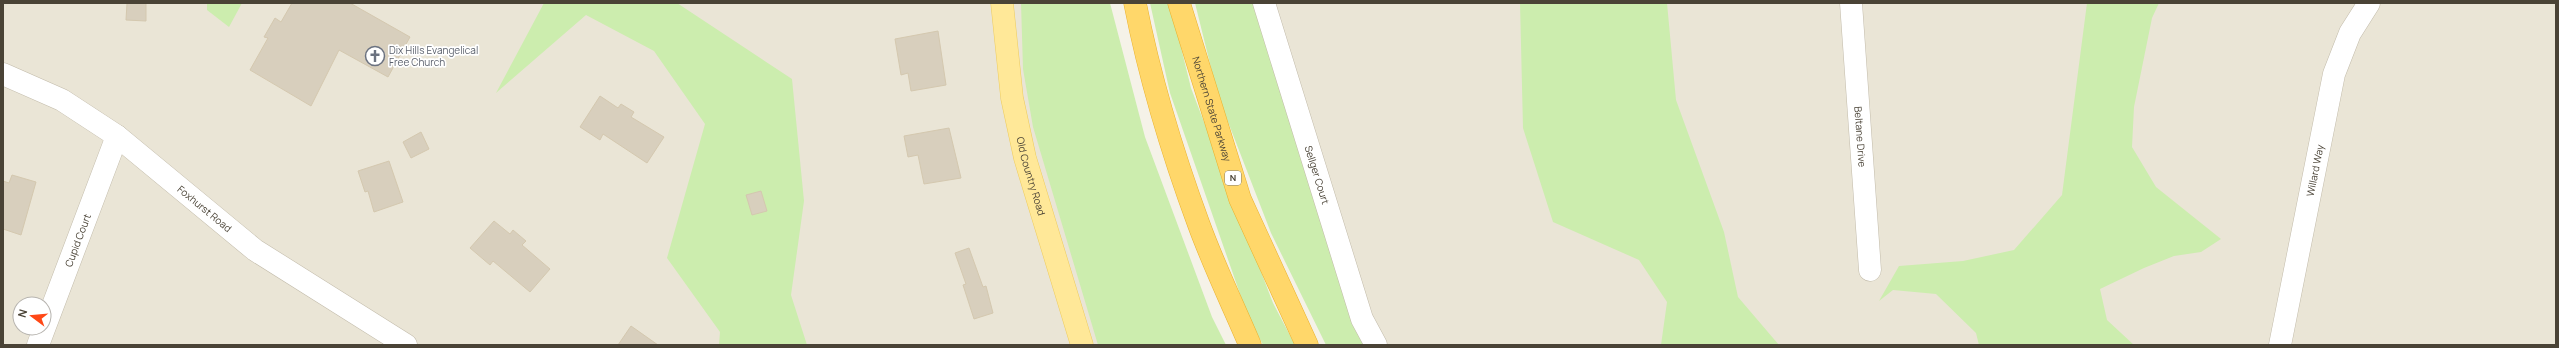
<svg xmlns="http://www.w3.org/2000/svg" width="2559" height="348" viewBox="0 0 2559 348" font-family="Manrope,sans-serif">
  <rect width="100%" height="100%" fill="#f5f2e8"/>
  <!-- residential -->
  <g fill="#eae5d6" fill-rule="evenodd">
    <path d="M 3,3 L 1062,3 L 1166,345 L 3,345 ZM 20,304 L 44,304 L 44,328 L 20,328 Z"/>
    <polygon points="1264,3 2556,3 2556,345 1376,345"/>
  </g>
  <!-- green -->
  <g fill="#ccedae">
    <polygon points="207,3 242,3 229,27 207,10"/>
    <polygon points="544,3 677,3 792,79 804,201 791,295 807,345 719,345 720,332 667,258 705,124 654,51 586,15 496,93"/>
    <polygon points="1021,3 1110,3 1145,137 1212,317 1226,345 1098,345 1033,127 1023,69"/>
    <polygon points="1150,3 1170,3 1191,88 1273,303 1295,345 1263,345 1247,314 1170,93"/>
    <polygon points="1195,3 1253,3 1340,283 1365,345 1326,345 1271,233 1218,96"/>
    <polygon points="1520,3 1667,3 1676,100 1724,232 1738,297 1779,345 1661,345 1667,302 1639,260 1553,222 1523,128"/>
    <polygon points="2087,3 2159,3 2152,18 2134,107 2132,147 2156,187 2221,239 2201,252 2174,256 2144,268 2100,289 2107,320 2134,345 1979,345 1976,333 1936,294 1893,290 1879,301 1899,266 1963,261 2014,250 2062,195"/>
  </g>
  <!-- building -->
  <g fill="#d8cfbd" stroke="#d4c8af">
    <polygon points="127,3 146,3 146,21 126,20"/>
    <polygon points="292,3 350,3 410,37 388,77 339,50 311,106 250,70 268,38 264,37 275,18 281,22"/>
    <polygon points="938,31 946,85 911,91 908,73 901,75 895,39"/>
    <polygon points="600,96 618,108 621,104 634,112 631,117 664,137 647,163 603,134 600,140 580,127"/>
    <polygon points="949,128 961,178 924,184 918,155 908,157 904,136"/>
    <polygon points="421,132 429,149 411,158 403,142"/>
    <polygon points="389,161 403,202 374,212 368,191 365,192 358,171"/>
    <polygon points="12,175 36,182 21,235 3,229 3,181 9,183"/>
    <polygon points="761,191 767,211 752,215 746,195"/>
    <polygon points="494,221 510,234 513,230 526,241 522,245 550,269 530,292 493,261 490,265 470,248"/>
    <polygon points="969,248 983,287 986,286 993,313 974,319 963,285 966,284 955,253"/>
    <polygon points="631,326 658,345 618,345"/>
  </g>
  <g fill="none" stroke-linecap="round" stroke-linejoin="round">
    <defs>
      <g id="minor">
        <path id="s1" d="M 1264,3 L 1362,319 L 1376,345"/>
        <path id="s2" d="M 1851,3 L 1870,270"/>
        <path id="s3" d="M 3,74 L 62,100 L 117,136 L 255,250 L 406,345"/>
        <path id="s4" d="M 38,345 L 117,136"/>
        <path id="s5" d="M 2280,345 L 2334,74 L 2350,33 L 2369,3"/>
      </g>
      <g id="major">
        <path id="s6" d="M 1002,3 L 1012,98 L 1025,158 L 1082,345"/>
      </g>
      <g id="highway">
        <path d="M 1135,3 C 1150,79 1172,152 1199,225 C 1214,266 1233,305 1250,345"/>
        <path id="s7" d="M 1179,3 L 1240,199 L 1307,345"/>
      </g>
    </defs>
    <!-- minor casing -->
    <use href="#minor" stroke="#c2bbaa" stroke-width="23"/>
    <!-- major casing -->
    <use href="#major" stroke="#eecc5e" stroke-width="23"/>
    <!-- highway casing -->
    <use href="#highway" stroke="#eab12e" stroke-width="23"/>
    <!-- minor -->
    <use href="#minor" stroke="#fff" stroke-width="22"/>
    <!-- major -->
    <use href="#major" stroke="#ffe898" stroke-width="22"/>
    <!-- highway -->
    <use href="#highway" stroke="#ffd76a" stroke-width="22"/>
  </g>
  <!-- icons -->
  <defs>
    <symbol id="church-ring" viewBox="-11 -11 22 22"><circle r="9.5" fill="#fff" stroke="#6b7280" stroke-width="1.5"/><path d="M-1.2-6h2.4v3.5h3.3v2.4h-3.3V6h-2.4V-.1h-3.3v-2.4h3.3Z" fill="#6b7280"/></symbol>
  </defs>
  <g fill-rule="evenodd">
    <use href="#church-ring" x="364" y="45" width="22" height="22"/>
  </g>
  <g text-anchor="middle" stroke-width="3.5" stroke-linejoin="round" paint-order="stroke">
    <!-- shield labels -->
    <rect fill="#fff" stroke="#807b72" stroke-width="1" x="1225" y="171" width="16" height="14" rx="3"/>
    <g font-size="9" font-weight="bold" fill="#4a4336">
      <text x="1233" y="181">N</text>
    </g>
    <!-- worship labels -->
    <g font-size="10" fill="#5b616d" stroke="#fff" text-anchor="start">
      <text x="389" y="54">Dix Hills Evangelical<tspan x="389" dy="12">Free Church</tspan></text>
    </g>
    <!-- street labels -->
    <g font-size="10" fill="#4a4336" stroke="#fff">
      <text dy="4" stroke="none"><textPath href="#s7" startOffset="111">Northern State Parkway</textPath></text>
      <text dy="4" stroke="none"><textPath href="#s2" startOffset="134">Beltane Drive</textPath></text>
      <text dy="4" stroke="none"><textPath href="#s5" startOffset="178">Willard Way</textPath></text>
      <text dy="4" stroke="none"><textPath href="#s1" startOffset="180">Sellger Court</textPath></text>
      <text dy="4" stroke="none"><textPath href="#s6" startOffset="176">Old Country Road</textPath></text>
      <text dy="4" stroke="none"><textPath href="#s3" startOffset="244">Foxhurst Road</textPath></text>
      <text dy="4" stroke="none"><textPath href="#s4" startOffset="112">Cupid Court</textPath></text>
    </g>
  </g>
  <!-- border -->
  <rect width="2559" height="348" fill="none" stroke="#4a4336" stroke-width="8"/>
  <!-- north arrow -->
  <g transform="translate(32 316) rotate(286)"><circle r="19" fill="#ffffff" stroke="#b7b4af"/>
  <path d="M0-3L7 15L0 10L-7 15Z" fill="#ff4816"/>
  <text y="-6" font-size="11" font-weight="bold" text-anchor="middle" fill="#4a4336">N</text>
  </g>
</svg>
